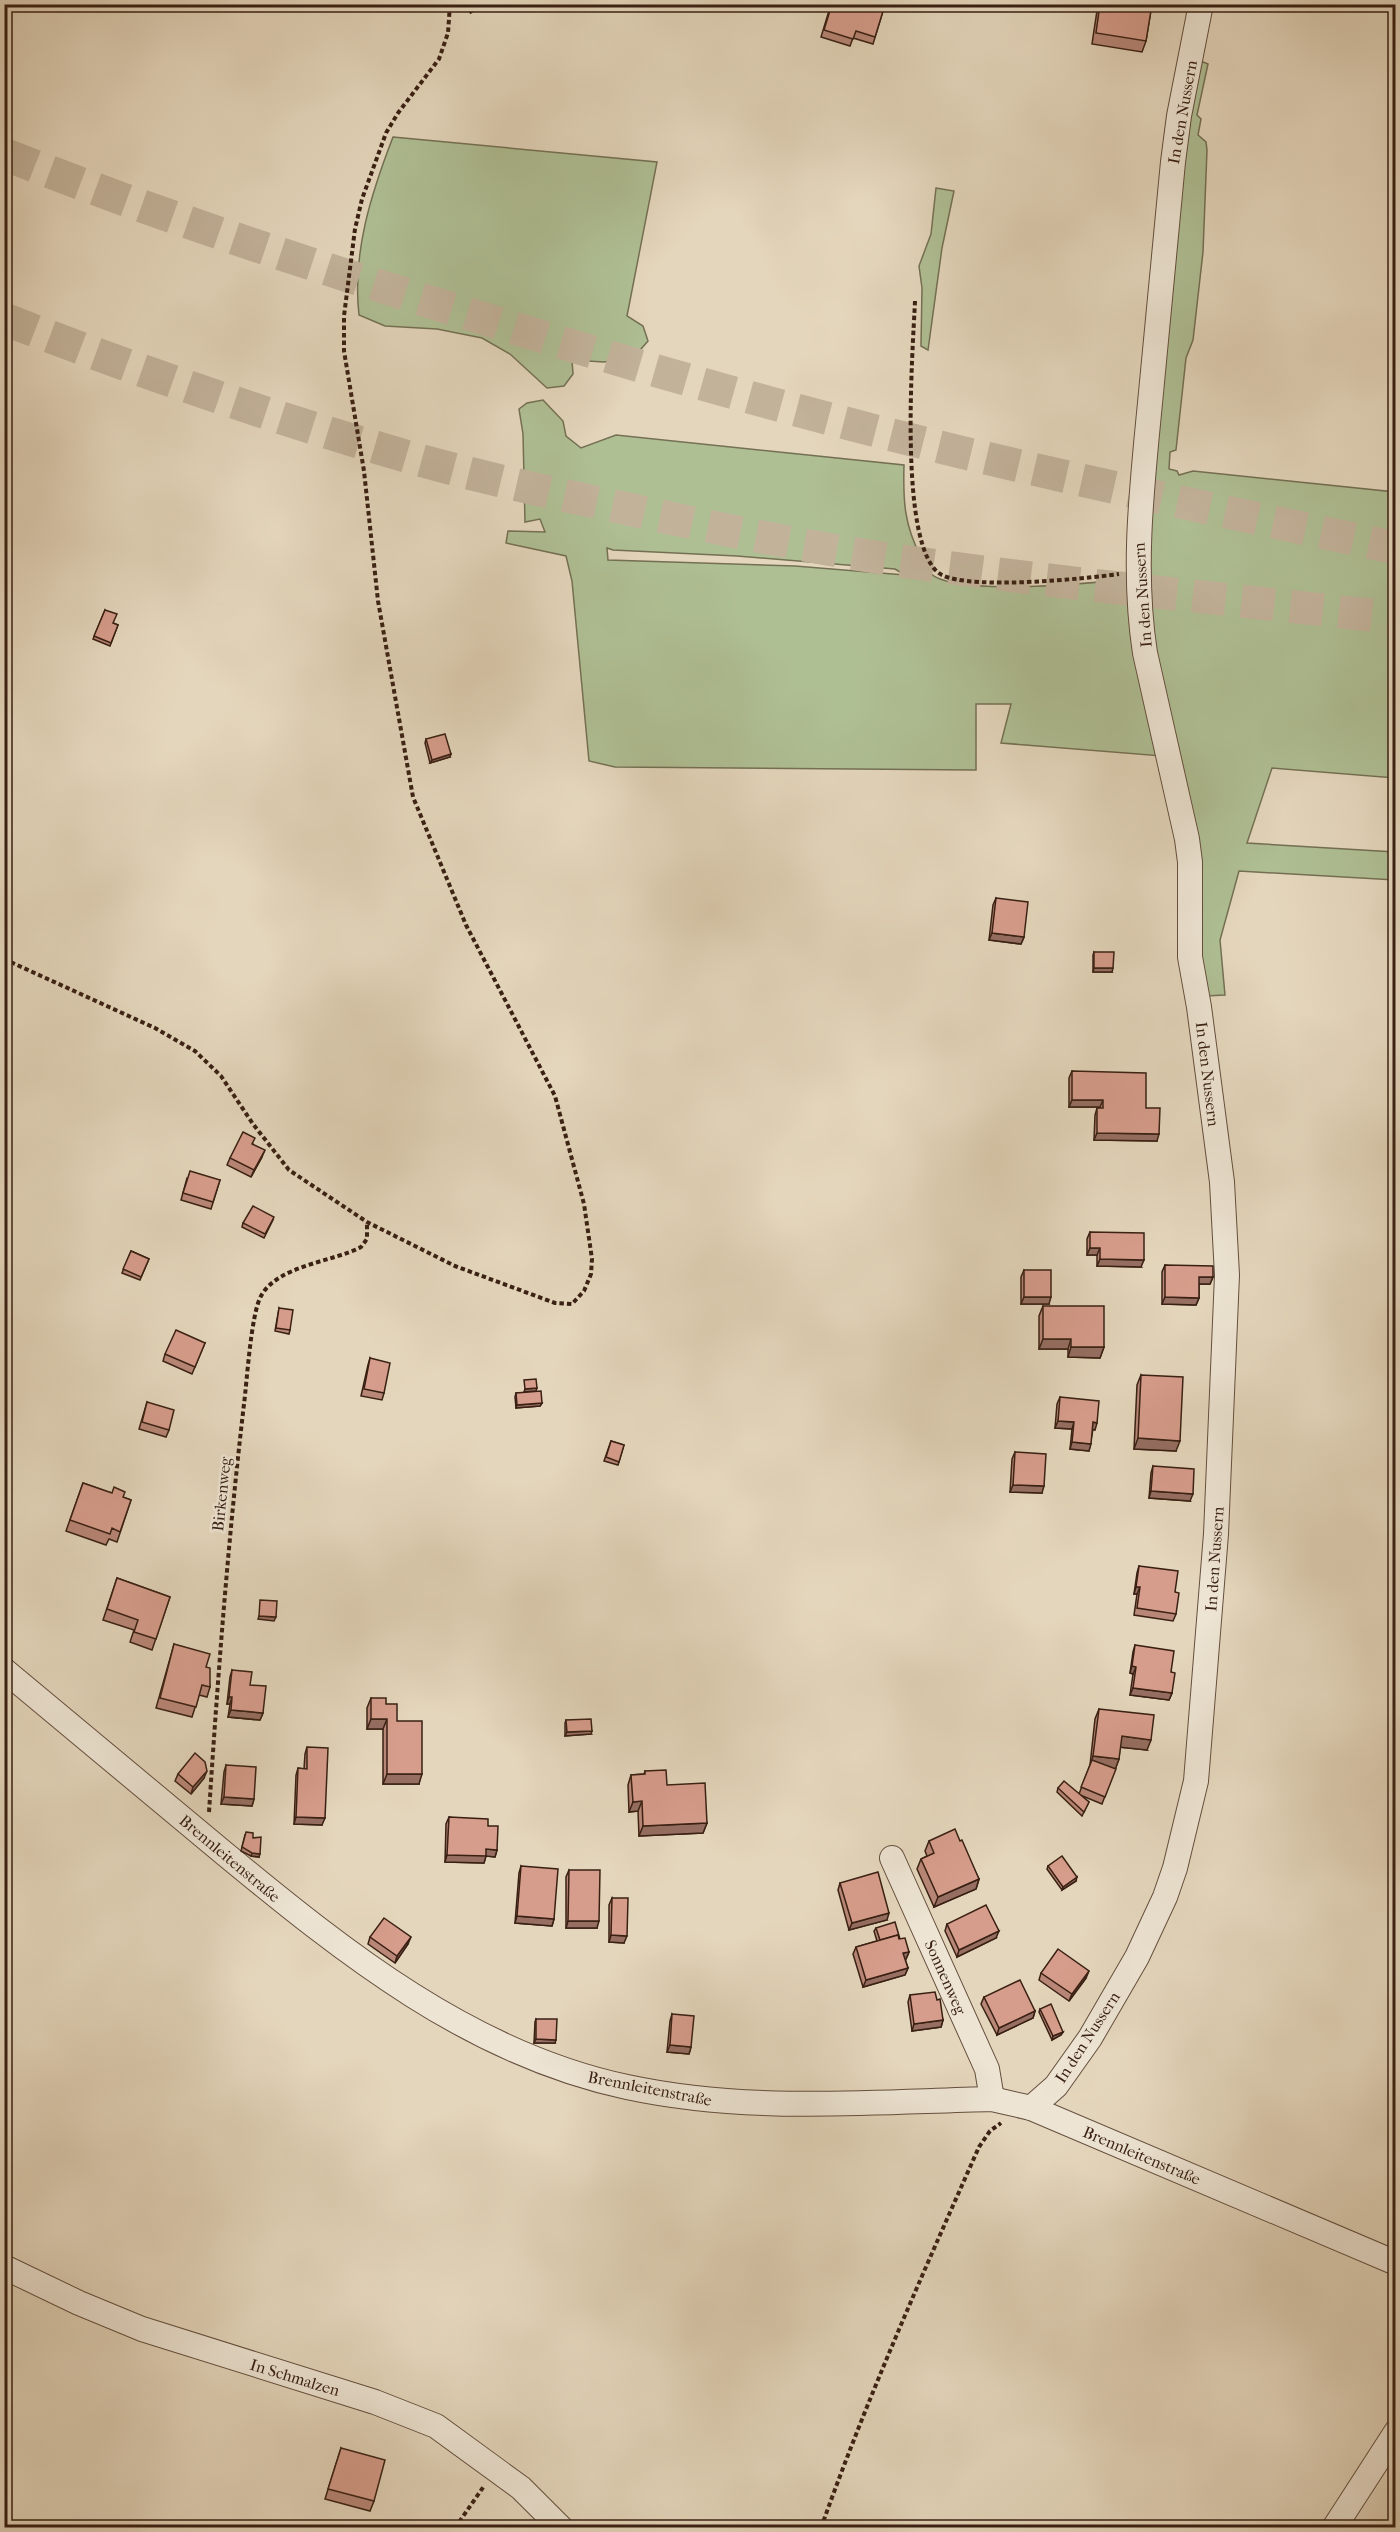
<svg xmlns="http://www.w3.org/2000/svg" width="1400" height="2532" viewBox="0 0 1400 2532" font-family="'IM FELL French Canon',serif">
  <rect width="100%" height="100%" fill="#e4d6bc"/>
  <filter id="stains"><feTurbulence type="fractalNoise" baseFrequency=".00333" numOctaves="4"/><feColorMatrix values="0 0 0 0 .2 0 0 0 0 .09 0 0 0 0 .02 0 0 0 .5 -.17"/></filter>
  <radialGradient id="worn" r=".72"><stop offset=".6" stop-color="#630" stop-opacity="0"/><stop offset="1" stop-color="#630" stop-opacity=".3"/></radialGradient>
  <!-- green -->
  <g fill="#afbf94" stroke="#747054" stroke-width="1.5" fill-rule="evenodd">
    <polygon points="1198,60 1208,64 1197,115 1201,119 1198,135 1206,142 1207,150 1203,252 1193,340 1186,358 1176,450 1170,452 1169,469 1177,471 1179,475 1193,471 1395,492 1395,778 1272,768 1247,843 1395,852 1395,880 1239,871 1220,940 1225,995 1205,996 1146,581 1164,320"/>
    <path d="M 393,137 L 657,162 L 627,316 L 643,326 L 648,341 L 634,357 L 604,362 L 572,360 L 573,374 L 564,386 L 547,388 L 510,354 L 482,338 L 437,329 L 385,326 L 359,315 C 352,253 371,194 393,137 Z"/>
    <polygon points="936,188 954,191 942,248 928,350 921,346 922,288 919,266 931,234"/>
    <path d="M 543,400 L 563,421 L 566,436 L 581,448 L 616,435 L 904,465 C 903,500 904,525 921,557 C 924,562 926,569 930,573 C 953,596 1076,584 1110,581 L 1120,583 L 1128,593 L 1162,756 L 1001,743 L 1011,704 L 976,704 L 976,770 L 615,767 L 589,761 L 572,581 L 566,556 L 506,543 L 508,531 L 545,532 L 540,519 L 525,522 L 523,434 L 519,409 L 527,403 ZM 607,548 L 613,550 L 737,556 L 895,569 L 905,575 L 795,566 L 608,560 Z"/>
  </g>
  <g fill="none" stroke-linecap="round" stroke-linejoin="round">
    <!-- highway-tunnel -->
    <g stroke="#c2b29a" stroke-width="33" stroke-dasharray="33 16" stroke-linecap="butt">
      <path d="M 4,154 C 158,215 314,266 472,315 C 657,373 844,426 1033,469 C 1153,497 1275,522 1396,548"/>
      <path d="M 4,319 C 138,371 274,418 412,458 C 483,478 556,494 628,509 C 710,527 792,544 875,557 C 1048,583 1222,598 1396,618"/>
    </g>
    <defs>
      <g id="minor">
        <path d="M 4,1670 C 78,1731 151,1793 225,1854 C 345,1953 471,2054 627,2087 C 748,2113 869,2102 992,2099 L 1031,2108 L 1396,2263"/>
        <polyline points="892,1858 987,2069 992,2099"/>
        <path d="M 1031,2108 L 1056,2086 L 1090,2038 L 1137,1957 L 1165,1897 L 1175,1868 L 1196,1781 L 1216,1534 L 1227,1275 L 1222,1182 L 1199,1007 L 1190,957 L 1190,862 L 1187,839 L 1145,653 C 1132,569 1142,487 1150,403 C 1157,323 1165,243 1173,162 L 1179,116 L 1201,4"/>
        <polyline points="4,2267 79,2303 142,2329 375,2402 436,2426 521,2488 561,2528"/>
        <polyline points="1334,2528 1396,2432"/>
      </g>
    </defs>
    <!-- minor casing -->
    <use href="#minor" stroke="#644e3d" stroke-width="26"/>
    <!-- path -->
    <g stroke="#392013" stroke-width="4" stroke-dasharray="4.5 3" stroke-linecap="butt">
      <polyline points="465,4 472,13"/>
      <polyline points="467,7 481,4"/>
      <path d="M 915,301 C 913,349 897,552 942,575 C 972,590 1083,579 1119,574"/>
      <polyline points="4,959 155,1028 195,1051 221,1076 253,1124 289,1170 367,1222 455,1266 555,1303 572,1304 584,1291 591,1274 592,1259 584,1204 555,1096 466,925 413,797 378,601 364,471 344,351 344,316 355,229 362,199 386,133 398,113 439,59 448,33 450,4"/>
      <path d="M 209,1812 C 218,1675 228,1540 244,1404 C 247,1381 251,1314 261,1296 C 278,1265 333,1262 361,1247 L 367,1239 L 367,1222"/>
      <polyline points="455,2528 484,2486"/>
      <path d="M 821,2528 C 867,2398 923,2273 979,2147 L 990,2131 L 1001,2123"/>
    </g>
    <!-- minor -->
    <use href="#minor" stroke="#ede4d3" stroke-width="24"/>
  </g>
  <!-- wall -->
  <g fill="#b98778" stroke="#392013" stroke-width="1.5">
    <polygon points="831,4 884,8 873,44 853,38 850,46 821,37"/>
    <polygon points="1098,4 1152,4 1146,41 1142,52 1092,44"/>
    <polygon points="105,610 113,623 118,625 110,646 93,639"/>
    <polygon points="426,739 450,757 430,763 425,743"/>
    <polygon points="996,898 1024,937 1021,944 989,940 993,905"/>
    <polygon points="1094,952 1112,972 1093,972 1093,955"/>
    <polygon points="1072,1071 1146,1108 1157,1141 1094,1140 1095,1115 1097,1108 1100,1107 1069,1107 1069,1078"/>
    <polygon points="253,1144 262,1157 251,1177 227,1165 230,1158"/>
    <polygon points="187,1178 220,1180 211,1209 181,1200"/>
    <polygon points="273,1220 264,1238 242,1227 243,1223"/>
    <polygon points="1090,1232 1141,1267 1097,1266 1097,1255 1087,1255 1087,1239"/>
    <polygon points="131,1251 149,1259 140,1280 122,1273"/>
    <polygon points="1165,1265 1213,1277 1210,1284 1199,1284 1199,1298 1196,1305 1162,1304 1162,1272"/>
    <polygon points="1024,1270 1049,1304 1021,1304 1021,1277"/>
    <polygon points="1043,1306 1104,1347 1100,1358 1068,1357 1068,1349 1039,1349 1039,1316"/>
    <polygon points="279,1308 290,1330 289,1334 275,1331"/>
    <polygon points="205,1343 192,1374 163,1361 165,1354"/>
    <polygon points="370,1358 384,1393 382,1400 361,1396 368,1365"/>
    <polygon points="1141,1375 1176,1451 1134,1449 1137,1385"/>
    <polygon points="516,1393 542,1403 540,1406 516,1408 515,1397"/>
    <polygon points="1060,1397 1095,1430 1093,1429 1089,1451 1070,1449 1072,1429 1055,1428 1057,1404"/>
    <polygon points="147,1402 169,1430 166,1437 139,1429"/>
    <polygon points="611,1441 624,1445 618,1465 604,1461"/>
    <polygon points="1015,1452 1042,1493 1010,1492 1012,1459"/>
    <polygon points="1153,1466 1190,1501 1149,1498 1151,1473"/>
    <polygon points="83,1483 131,1500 117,1542 109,1539 106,1545 66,1531"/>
    <polygon points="1139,1566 1175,1592 1176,1614 1173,1621 1134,1615 1137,1594 1134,1594 1137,1573"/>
    <polygon points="117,1578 170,1597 152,1650 130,1642 134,1630 103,1620"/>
    <polygon points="174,1644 206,1667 210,1687 207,1697 199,1695 192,1717 156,1708 171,1655"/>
    <polygon points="1135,1645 1171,1672 1172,1693 1169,1700 1130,1695 1133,1674 1130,1673 1133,1652"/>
    <polygon points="232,1670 263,1713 260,1720 228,1717 230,1704 227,1704 230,1677"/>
    <polygon points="371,1698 386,1704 397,1721 419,1784 383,1784 383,1729 367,1729 367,1708"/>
    <polygon points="1099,1709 1147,1750 1120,1747 1119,1759 1102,1804 1080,1795 1089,1802 1082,1816 1057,1792 1058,1788 1079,1794 1090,1765 1095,1719"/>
    <polygon points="566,1720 591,1734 565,1736 565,1723"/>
    <polygon points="307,1747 322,1825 294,1824 296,1775 298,1768 304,1769 305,1754"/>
    <polygon points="226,1765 254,1799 252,1806 221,1804 224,1772"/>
    <polygon points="645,1771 667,1785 707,1823 703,1833 639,1836 638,1811 629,1812 628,1785 631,1775 644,1774"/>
    <polygon points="178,1774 204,1778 191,1794 175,1781"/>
    <polygon points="449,1817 488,1826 497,1850 495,1857 486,1856 484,1863 445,1862 446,1824"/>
    <polygon points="245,1835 253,1838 259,1857 251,1856 241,1851"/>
    <polygon points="929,1841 960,1841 979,1879 976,1889 934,1907 917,1869 921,1859 927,1856 925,1851"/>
    <polygon points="521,1866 554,1919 552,1926 515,1923 519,1873"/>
    <polygon points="1048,1866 1076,1881 1062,1890 1047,1869"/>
    <polygon points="569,1870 597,1928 566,1928 566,1877"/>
    <polygon points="840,1883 887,1920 849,1930 838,1890"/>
    <polygon points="612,1898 624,1943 609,1942 609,1905"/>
    <polygon points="947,1924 996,1938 957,1957 945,1931"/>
    <polygon points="876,1928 900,1939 909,1952 906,1959 905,1959 908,1968 905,1975 863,1987 853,1954 856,1947 877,1941 874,1931"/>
    <polygon points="370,1937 408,1944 395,1963 368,1944"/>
    <polygon points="1041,1973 1086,1978 1069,2001 1039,1980"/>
    <polygon points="910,1995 937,2000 943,2020 941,2027 912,2031 908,2002"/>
    <polygon points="984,1997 1035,2011 1033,2018 997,2035 981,2004"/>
    <polygon points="1040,2009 1063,2032 1061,2035 1052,2040 1039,2012"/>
    <polygon points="672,2014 691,2047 689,2054 667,2052 670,2021"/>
    <polygon points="536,2019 555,2043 534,2043 535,2022"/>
    <polygon points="341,2448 374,2501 370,2511 325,2499"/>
  </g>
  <!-- shaded-wall -->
  <g fill="#966e62" stroke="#392013" stroke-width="1.5">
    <polygon points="451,754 450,757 430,763 432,760"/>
    <polygon points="992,933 1024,937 1021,944 989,940"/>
    <polygon points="1094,968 1113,968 1112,972 1093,972"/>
    <polygon points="1072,1100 1103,1100 1100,1107 1069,1107"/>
    <polygon points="1097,1133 1159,1134 1157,1141 1094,1140"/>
    <polygon points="265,1150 262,1157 251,1177 254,1170"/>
    <polygon points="1090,1248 1100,1248 1097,1255 1087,1255"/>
    <polygon points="1100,1259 1144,1260 1141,1267 1097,1266"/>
    <polygon points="1199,1277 1213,1277 1210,1284 1196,1284"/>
    <polygon points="1024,1297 1051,1297 1049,1304 1021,1304"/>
    <polygon points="1165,1297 1199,1298 1196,1305 1162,1304"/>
    <polygon points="1043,1339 1071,1339 1068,1349 1039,1349"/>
    <polygon points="1071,1347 1104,1347 1100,1358 1068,1357"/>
    <polygon points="537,1388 536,1391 524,1392 525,1389"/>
    <polygon points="542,1403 540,1406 516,1408 517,1405"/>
    <polygon points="1058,1421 1074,1422 1072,1429 1055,1428"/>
    <polygon points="1093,1422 1097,1423 1095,1430 1091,1429"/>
    <polygon points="1138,1438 1180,1441 1176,1451 1134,1449"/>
    <polygon points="1072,1442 1091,1444 1089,1451 1070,1449"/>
    <polygon points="1013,1485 1044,1486 1042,1493 1010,1492"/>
    <polygon points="1151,1491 1193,1494 1190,1501 1149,1498"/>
    <polygon points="1136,1587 1140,1587 1137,1594 1134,1594"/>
    <polygon points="259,1616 276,1617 274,1621 258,1619"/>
    <polygon points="1132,1666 1136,1667 1133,1674 1130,1673"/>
    <polygon points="1133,1688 1172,1693 1169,1700 1130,1695"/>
    <polygon points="229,1697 232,1697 230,1704 227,1704"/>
    <polygon points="231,1710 263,1713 260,1720 228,1717"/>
    <polygon points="371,1719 387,1719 383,1729 367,1729"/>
    <polygon points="592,1731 591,1734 565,1736 567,1732"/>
    <polygon points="1122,1736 1151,1740 1147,1750 1118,1747"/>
    <polygon points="1093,1756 1119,1759 1115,1770 1090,1766"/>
    <polygon points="207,1771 204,1778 191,1794 193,1787"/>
    <polygon points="387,1774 422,1774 419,1784 383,1784"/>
    <polygon points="224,1797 254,1799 252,1806 221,1804"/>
    <polygon points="642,1801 638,1811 629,1812 633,1802"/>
    <polygon points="296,1817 325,1818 322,1825 294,1824"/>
    <polygon points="707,1823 703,1833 639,1836 643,1826"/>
    <polygon points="486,1849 497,1850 495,1857 486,1856 484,1863 445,1862 447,1855"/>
    <polygon points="252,1853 260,1854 259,1857 251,1856"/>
    <polygon points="1077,1877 1076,1881 1062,1890 1063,1887"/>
    <polygon points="979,1879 976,1889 934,1907 938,1897"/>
    <polygon points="889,1913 887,1920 849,1930 852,1923"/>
    <polygon points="517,1916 554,1919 552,1926 515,1923"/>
    <polygon points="568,1921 599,1921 597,1928 566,1928"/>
    <polygon points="999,1931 996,1938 957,1957 959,1950"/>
    <polygon points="611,1935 627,1936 624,1943 609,1942"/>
    <polygon points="411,1937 408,1944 395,1963 397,1956"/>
    <polygon points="909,1952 906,1959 900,1960 903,1953"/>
    <polygon points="908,1968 905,1975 863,1987 866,1980"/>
    <polygon points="1089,1971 1086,1978 1069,2001 1072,1994"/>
    <polygon points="1035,2011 1033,2018 997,2035 999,2028"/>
    <polygon points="943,2020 941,2027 912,2031 914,2024"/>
    <polygon points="1063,2032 1061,2035 1052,2040 1053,2036"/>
    <polygon points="536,2039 556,2040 555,2043 534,2043"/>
    <polygon points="670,2045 691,2047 689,2054 667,2052"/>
  </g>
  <!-- building -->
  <g fill="#d79d8c" stroke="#392013" stroke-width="1.5">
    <polygon points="832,4 873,4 884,8 875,37 856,31 853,39 824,30"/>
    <polygon points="1100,4 1152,4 1146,41 1096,33"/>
    <polygon points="105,610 117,614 113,623 118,625 111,643 94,636"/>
    <polygon points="445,734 451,754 432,760 426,739"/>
    <polygon points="996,898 1028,902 1024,937 992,933"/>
    <polygon points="1094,952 1114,952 1113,968 1094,968"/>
    <polygon points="1072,1071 1146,1073 1146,1108 1160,1108 1159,1134 1097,1133 1097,1108 1103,1108 1103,1100 1072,1100"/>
    <polygon points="243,1132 255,1138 252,1144 265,1150 254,1170 230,1158"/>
    <polygon points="190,1171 220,1180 213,1202 183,1193"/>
    <polygon points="253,1206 274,1217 265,1234 243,1223"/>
    <polygon points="1090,1232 1144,1233 1144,1260 1100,1259 1100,1248 1090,1248"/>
    <polygon points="131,1251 149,1259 141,1277 123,1269"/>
    <polygon points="1165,1265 1213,1266 1213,1277 1199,1277 1199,1298 1165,1297"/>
    <rect x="1024" y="1270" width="27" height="27"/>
    <polygon points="1043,1306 1104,1306 1104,1347 1071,1347 1071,1339 1043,1339"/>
    <polygon points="279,1308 293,1310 290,1330 276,1328"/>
    <polygon points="176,1330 205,1343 195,1367 165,1354"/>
    <polygon points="370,1358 390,1363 384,1393 364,1389"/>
    <polygon points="1141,1375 1183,1377 1180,1441 1138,1438"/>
    <polygon points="536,1379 537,1388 525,1389 524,1380"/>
    <polygon points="541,1391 542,1403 517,1405 516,1393"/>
    <polygon points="1060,1397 1099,1401 1097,1423 1093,1422 1091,1444 1072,1442 1074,1422 1058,1421"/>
    <polygon points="147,1402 174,1410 169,1430 142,1422"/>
    <polygon points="611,1441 624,1445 619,1462 606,1457"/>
    <polygon points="1015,1452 1046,1454 1044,1486 1013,1485"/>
    <polygon points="1153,1466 1194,1469 1193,1494 1151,1491"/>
    <polygon points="83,1483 112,1493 114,1487 125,1492 123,1497 131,1500 120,1532 112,1528 110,1534 70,1520"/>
    <polygon points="1139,1566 1178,1571 1175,1592 1179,1593 1176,1614 1137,1608 1140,1587 1136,1587"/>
    <polygon points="117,1578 170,1597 156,1639 134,1632 138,1620 107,1609"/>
    <polygon points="260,1600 277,1601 276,1617 259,1616"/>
    <polygon points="174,1644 210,1654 206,1667 210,1668 210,1687 202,1685 196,1707 160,1698"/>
    <polygon points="1135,1645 1174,1651 1171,1672 1175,1673 1172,1693 1133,1688 1136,1667 1132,1666"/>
    <polygon points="232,1670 252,1672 250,1685 266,1686 263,1713 231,1710 232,1697 229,1697"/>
    <polygon points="371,1698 386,1698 386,1704 397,1704 397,1721 422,1721 422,1774 387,1774 387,1719 371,1719"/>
    <polygon points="1099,1709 1154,1715 1151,1740 1122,1736 1119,1759 1093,1756"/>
    <polygon points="591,1719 592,1731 567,1732 566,1720"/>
    <polygon points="307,1747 328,1748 325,1818 296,1817 298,1768 307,1769"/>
    <polygon points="195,1753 205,1762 207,1771 193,1787 178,1774"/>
    <polygon points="1092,1760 1116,1769 1105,1797 1081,1787"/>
    <polygon points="226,1765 256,1767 254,1799 224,1797"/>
    <polygon points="666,1770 667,1785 705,1783 707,1823 643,1826 642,1801 633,1802 631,1775 645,1774 645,1771"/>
    <polygon points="1064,1781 1089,1802 1084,1812 1058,1788"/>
    <polygon points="449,1817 488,1819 488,1826 498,1826 497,1850 486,1849 486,1856 447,1855"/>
    <polygon points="955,1829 960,1841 962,1840 979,1879 938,1897 921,1859 934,1853 929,1841"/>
    <polygon points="246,1832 253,1833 253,1838 261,1837 260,1854 252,1853 242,1847"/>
    <polygon points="1062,1856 1077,1877 1063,1887 1048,1866"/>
    <polygon points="521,1866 558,1869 554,1919 517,1916"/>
    <polygon points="569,1870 600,1870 599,1921 568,1921"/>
    <polygon points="878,1872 889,1913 852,1923 840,1883"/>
    <polygon points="612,1898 628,1898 627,1936 611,1935"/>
    <polygon points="986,1905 999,1931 959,1950 947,1924"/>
    <polygon points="384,1918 411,1937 397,1956 370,1937"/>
    <polygon points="895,1922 900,1939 899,1939 898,1935 880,1940 876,1928"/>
    <polygon points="898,1935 899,1939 905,1938 909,1952 903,1953 908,1968 866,1980 856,1947"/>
    <polygon points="1058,1949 1089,1971 1072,1994 1041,1973"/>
    <polygon points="1020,1980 1035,2011 999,2028 984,1997"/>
    <polygon points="935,1992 937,2000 940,1999 943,2020 914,2024 910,1995"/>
    <polygon points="1051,2004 1063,2032 1053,2036 1040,2009"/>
    <polygon points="672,2014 694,2016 691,2047 670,2045"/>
    <polygon points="536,2019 557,2019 556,2040 536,2039"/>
    <polygon points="341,2448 385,2460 374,2501 328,2489"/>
  </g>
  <g text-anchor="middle" stroke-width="5" stroke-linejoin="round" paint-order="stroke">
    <!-- street labels -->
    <g font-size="16" fill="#392013" stroke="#ede4d3">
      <text transform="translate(1182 112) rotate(-80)" y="6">In den Nussern</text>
      <text transform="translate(1142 595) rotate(-94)" y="6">In den Nussern</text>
      <text transform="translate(1208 1074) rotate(83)" y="6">In den Nussern</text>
      <text transform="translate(221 1494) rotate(-84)" y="6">Birkenweg</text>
      <text transform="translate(1214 1559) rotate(-86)" y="6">In den Nussern</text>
      <text transform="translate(230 1858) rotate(40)" y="6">Brennleitenstraße</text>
      <text transform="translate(946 1977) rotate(66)" y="6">Sonnenweg</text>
      <text transform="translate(1087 2037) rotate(-57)" y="6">In den Nussern</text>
      <text transform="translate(650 2088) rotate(11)" y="6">Brennleitenstraße</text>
      <text transform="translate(1142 2155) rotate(23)" y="6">Brennleitenstraße</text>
      <text transform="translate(295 2377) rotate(17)" y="6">In Schmalzen</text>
    </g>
  </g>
  <!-- margin -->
  <rect width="1400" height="2532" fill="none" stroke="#e4d6bc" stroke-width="24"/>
  <rect x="6" y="6" width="1388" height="2520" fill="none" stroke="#392013" stroke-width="3"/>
  <rect x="12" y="12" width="1376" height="2508" fill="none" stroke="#392013" stroke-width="1.5"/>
  <rect width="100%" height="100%" filter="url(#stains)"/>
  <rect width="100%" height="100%" fill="url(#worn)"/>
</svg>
